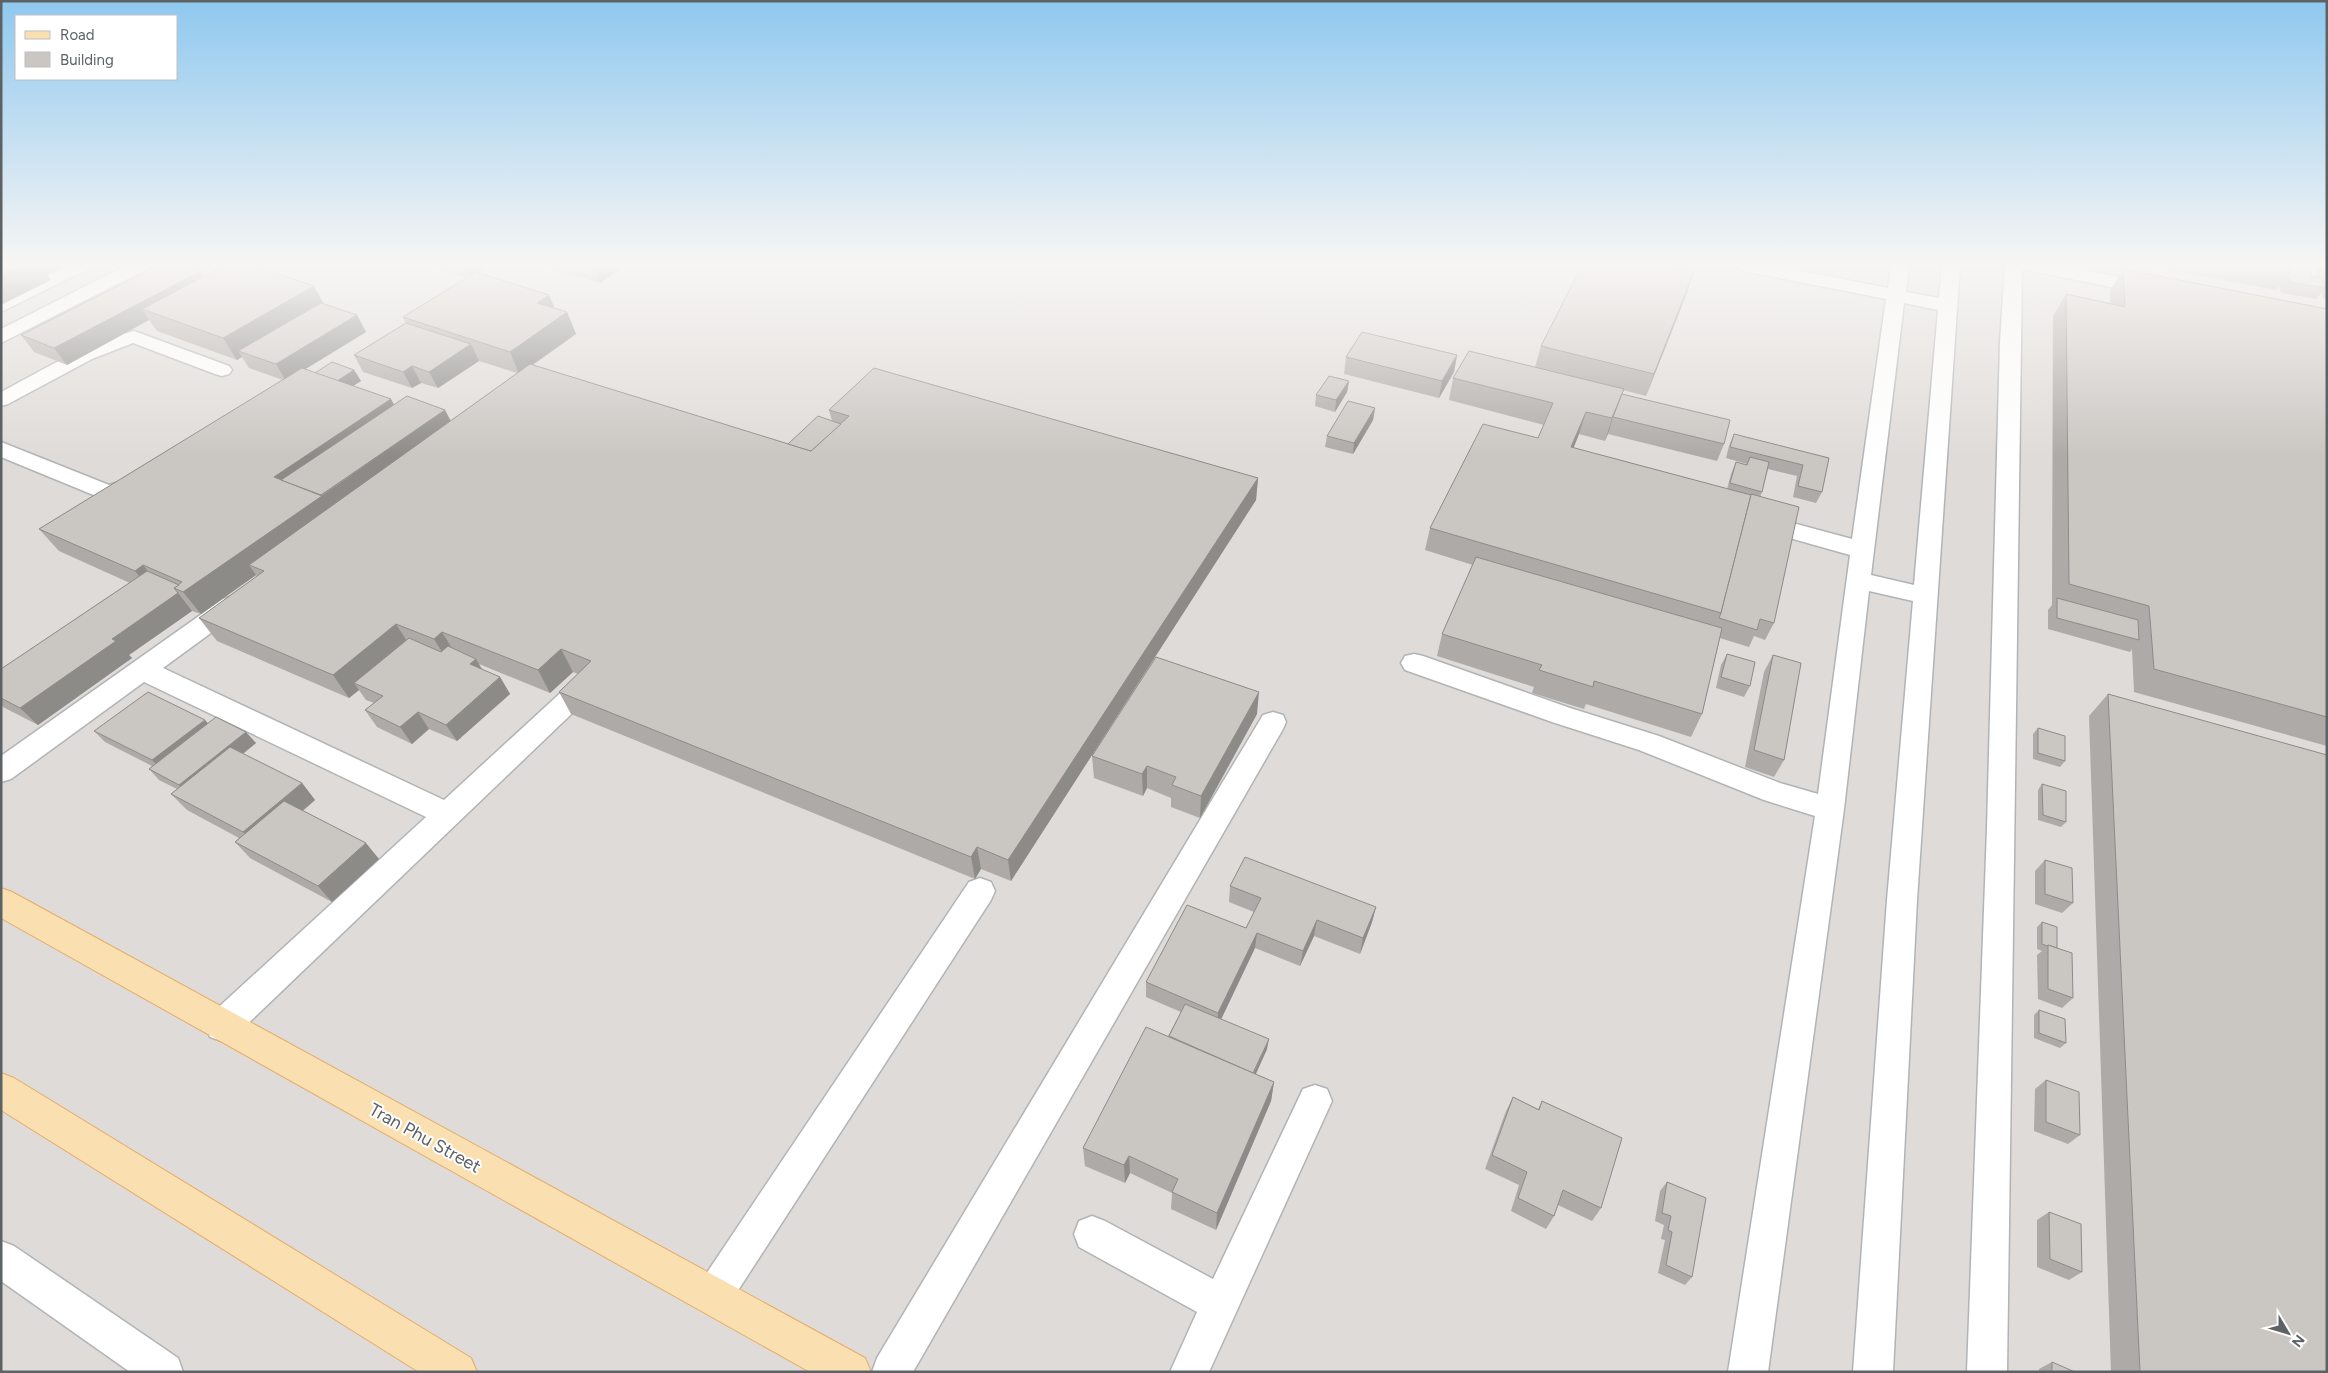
<svg xmlns="http://www.w3.org/2000/svg" width="2328" height="1373" viewBox="0 0 2328 1373" font-family="Figtree,sans-serif">
  <rect width="100%" height="100%" fill="#efebe6"/>
  <!-- industrial -->
  <rect fill="#dedbd8" x="1" y="265" width="2326" height="1107"/>
  <g fill="none" stroke-linecap="round" stroke-linejoin="round">
    <defs>
      <g id="minor">
        <polygon points="68,265 91,265 88,269 1,312 1,298"/>
        <polygon points="127,265 150,265 147,269 1,343 1,329"/>
        <path d="M 1735,265 L 1771,265 L 1888,288 L 1891,265 L 1909,265 L 1906,292 L 1939,298 L 1942,265 L 1960,265 L 1917,900 L 1893,1372 L 1853,1372 L 1887,900 L 1913,601 L 1869,591 L 1844,809 L 1768,1372 L 1728,1372 L 1815,816 L 1764,800 L 1639,750 L 1552,722 L 1405,670 L 1401,663 L 1405,656 L 1414,654 L 1423,656 L 1570,708 L 1659,736 L 1780,783 L 1818,794 L 1850,555 L 1751,527 L 1747,522 L 1751,517 L 1759,514 L 1852,539 L 1886,299 L 1744,271 L 1738,269 ZM 1904,303 L 1938,310 L 1914,585 L 1871,575 Z"/>
        <polygon points="2005,265 2058,265 2150,283 2157,285 2159,289 2157,293 2150,295 2022,269 2007,1372 1967,1372 1987,828 2000,342"/>
        <path d="M 134,331 L 229,366 L 232,370 L 229,374 L 222,376 L 215,374 L 133,343 L 92,359 L 8,404 L 1,406 L 1,392 C 45,369 86,343 134,331 Z"/>
        <polygon points="1,442 109,485 135,477 143,479 146,484 143,489 114,500 96,496 1,457"/>
        <polygon points="232,596 241,599 244,605 241,611 163,668 444,800 568,686 577,683 586,686 590,693 586,700 234,1037 222,1041 210,1037 206,1026 210,1015 426,817 144,682 11,779 1,782 1,756 223,599"/>
        <polygon points="1273,712 1283,715 1286,722 1283,729 913,1372 872,1372 877,1358 1263,715"/>
        <polygon points="980,878 991,882 995,891 991,900 726,1309 713,1315 700,1309 694,1296 700,1283 969,882"/>
        <polygon points="1315,1085 1327,1089 1332,1101 1209,1372 1170,1372 1197,1312 1079,1247 1074,1234 1079,1221 1092,1216 1105,1221 1213,1279 1303,1089"/>
        <polygon points="1,1241 14,1246 178,1358 183,1372 130,1372 1,1281"/>
      </g>
      <g id="major">
        <polygon points="1,888 12,892 865,1358 871,1372 810,1372 1,918"/>
        <polygon points="1,1073 14,1078 471,1358 477,1372 419,1372 1,1110"/>
      </g>
    </defs>
    <!-- minor casing -->
    <use href="#minor" stroke="#b1b4b7" stroke-width="3"/>
    <!-- major casing -->
    <use href="#major" stroke="#e8ab65" stroke-width="2"/>
    <!-- minor -->
    <use href="#minor" fill="#fff" fill-rule="evenodd"/>
    <!-- major -->
    <use href="#major" fill="#fae0b0" fill-rule="evenodd"/>
  </g>
  <!-- wall -->
  <g fill="#aeaaa7">
    <polygon points="426,265 491,265 478,273 554,308 567,312 576,334 533,365 788,444 832,421 829,410 1258,478 1256,500 1011,881 981,869 975,879 571,714 559,692 578,674 573,672 550,693 479,664 482,670 500,677 510,694 457,741 429,729 412,744 377,727 365,710 374,703 366,700 359,690 349,698 217,641 199,618 257,576 256,575 201,614 192,611 129,655 132,658 38,725 1,706 1,669 130,583 59,551 39,529 283,380 249,368 242,357 237,360 157,331 149,320 67,365 34,352 21,335 201,271 204,276 325,304 357,315 366,332 305,369 315,373 354,370 361,381 353,386 394,405 451,421 517,373 479,361 438,388 421,383 412,388 363,372 354,355 406,323 403,317 467,278"/>
    <polygon points="539,265 626,265 600,283"/>
    <polygon points="2145,265 2309,265 2312,277 2317,278 2314,266 2314,265 2327,265 2327,299 2323,298 2322,292 2316,299 2281,293 2279,286 2276,290"/>
    <polygon points="2123,269 2327,309 2327,746 2134,692 2132,649 2130,652 2048,629 2048,610 2052,605 2053,316 2066,294 2110,303 2110,291"/>
    <polygon points="1687,293 1646,396 1623,390 1622,394 1724,444 1717,461 1608,434 1609,431 1605,441 1579,434 1573,448 1727,489 1731,474 1736,462 1746,465 1747,464 1726,458 1729,446 1734,434 1829,458 1822,492 1816,503 1793,497 1797,476 1768,469 1762,492 1760,497 1774,623 1765,640 1754,636 1749,647 1720,638 1702,714 1691,737 1586,704 1584,709 1532,693 1534,687 1437,656 1442,634 1473,565 1425,550 1430,528 1538,438 1544,425 1449,400 1453,378 1535,367 1541,346"/>
    <polygon points="1457,355 1454,372 1439,398 1344,374 1346,357"/>
    <polygon points="1349,381 1347,392 1335,412 1315,406 1316,395"/>
    <polygon points="1375,408 1373,420 1353,454 1325,447 1327,436"/>
    <polygon points="1727,654 1750,686 1744,697 1716,688 1721,665"/>
    <polygon points="1773,655 1784,760 1774,777 1745,767 1764,672"/>
    <polygon points="2108,694 2327,1372 2111,1372 2089,716"/>
    <polygon points="1257,714 1200,818 1171,807 1171,798 1147,788 1143,796 1094,778 1092,756"/>
    <polygon points="208,723 256,743 243,754 302,783 315,800 303,811 379,859 332,902 250,858 235,842 239,838 187,810 171,794 177,789 159,780 149,769 152,766 105,742 94,731"/>
    <polygon points="2038,728 2065,761 2060,767 2033,759 2033,734"/>
    <polygon points="2042,784 2066,822 2061,827 2038,820 2038,790"/>
    <polygon points="2045,860 2073,903 2062,913 2035,904 2035,871"/>
    <polygon points="1230,886 1376,907 1372,922 1360,954 1314,936 1300,966 1255,948 1221,1019 1267,1049 1256,1074 1274,1082 1271,1101 1216,1230 1171,1209 1172,1193 1130,1173 1125,1183 1085,1166 1083,1148 1168,1036 1181,1012 1146,997 1146,982 1246,928 1254,912 1229,902"/>
    <polygon points="2042,922 2057,948 2073,998 2062,1008 2038,999 2037,955 2042,951 2037,949 2037,927"/>
    <polygon points="2039,1010 2066,1043 2060,1048 2034,1038 2034,1015"/>
    <polygon points="2046,1080 2080,1135 2068,1144 2034,1131 2035,1089"/>
    <polygon points="1513,1097 1538,1109 1542,1101 1601,1208 1592,1221 1558,1205 1554,1216 1546,1229 1511,1211 1519,1185 1485,1169 1506,1111"/>
    <polygon points="1667,1182 1692,1277 1685,1285 1658,1273 1665,1240 1661,1239 1664,1225 1655,1221 1660,1191"/>
    <polygon points="2049,1212 2082,1272 2069,1280 2037,1267 2037,1220"/>
    <polygon points="2052,1362 2075,1372 2039,1372 2039,1369"/>
  </g>
  <!-- shaded-wall -->
  <g fill="#8d8b88">
    <polygon points="22,265 67,265 47,275 51,280 1,305 1,275"/>
    <polygon points="464,265 491,265 470,278"/>
    <polygon points="593,265 626,265 600,283"/>
    <polygon points="201,271 211,287 142,309 149,320 67,365 54,348"/>
    <polygon points="1694,271 1687,293 1646,396 1654,374"/>
    <polygon points="314,286 326,308 238,351 242,357 237,360 223,338"/>
    <polygon points="549,295 558,316 537,303"/>
    <polygon points="567,312 576,334 519,374 510,352"/>
    <polygon points="357,315 366,332 286,381 276,364"/>
    <polygon points="471,344 479,361 438,388 429,372"/>
    <polygon points="1457,355 1454,372 1439,398 1442,381"/>
    <polygon points="412,366 421,383 412,388 403,372"/>
    <polygon points="354,370 361,381 339,395 332,384"/>
    <polygon points="1349,381 1347,392 1335,412 1336,400"/>
    <polygon points="391,399 403,422 300,492 274,477"/>
    <polygon points="1375,408 1373,420 1353,454 1354,443"/>
    <polygon points="445,410 454,427 249,565 256,575 201,614 183,592"/>
    <polygon points="1586,412 1579,434 1565,470 1571,447"/>
    <polygon points="1613,417 1609,431 1605,441 1612,418"/>
    <polygon points="1258,478 1256,500 1011,881 1008,860"/>
    <polygon points="143,565 161,588 153,593 135,571"/>
    <polygon points="178,593 192,611 129,655 132,658 38,725 20,708 112,639"/>
    <polygon points="396,624 410,646 354,683 359,690 349,698 333,675"/>
    <polygon points="442,632 456,655 448,662 434,639"/>
    <polygon points="561,649 573,672 550,693 538,670"/>
    <polygon points="476,659 486,676 470,664"/>
    <polygon points="500,677 510,694 457,741 446,725"/>
    <polygon points="1259,692 1257,714 1200,818 1201,796"/>
    <polygon points="418,712 429,729 412,744 400,727"/>
    <polygon points="205,720 215,731 163,772 152,760"/>
    <polygon points="246,732 256,743 190,796 179,785"/>
    <polygon points="1147,766 1147,788 1143,796 1142,774"/>
    <polygon points="302,783 315,800 258,848 243,832"/>
    <polygon points="366,843 379,859 332,902 318,886"/>
    <polygon points="977,847 981,869 975,879 971,857"/>
    <polygon points="1376,907 1372,922 1360,954 1363,938"/>
    <polygon points="1317,920 1314,936 1300,966 1303,951"/>
    <polygon points="1257,933 1255,948 1217,1028 1218,1013"/>
    <polygon points="1269,1039 1267,1049 1248,1091 1250,1082"/>
    <polygon points="1274,1082 1271,1101 1216,1230 1217,1213"/>
    <polygon points="1129,1156 1130,1173 1125,1183 1124,1165"/>
  </g>
  <!-- building -->
  <g fill="#cac6c2" stroke="#8d8b88">
    <polygon points="1,265 22,265 1,275"/>
    <polygon points="159,265 184,265 201,271 54,348 21,335"/>
    <polygon points="226,265 250,265 314,286 223,338 142,309"/>
    <polygon points="1582,265 1665,265 1694,271 1654,374 1541,346"/>
    <polygon points="2272,265 2291,265 2292,269"/>
    <polygon points="2291,265 2309,265 2312,277 2321,278 2325,288 2289,282 2287,275 2292,269"/>
    <polygon points="2123,269 2327,309 2327,717 2154,669 2149,606 2069,584 2066,294 2125,307"/>
    <polygon points="476,272 549,295 537,303 567,312 510,352 403,317"/>
    <polygon points="321,303 357,315 276,364 238,351"/>
    <polygon points="406,323 471,344 429,372 412,366 403,372 354,355"/>
    <polygon points="1362,332 1457,355 1442,381 1346,357"/>
    <polygon points="1469,351 1624,389 1612,418 1586,412 1571,447 1751,495 1721,613 1430,528 1483,424 1538,438 1553,403 1453,378"/>
    <polygon points="332,362 354,370 337,381 315,373"/>
    <polygon points="530,364 811,451 849,416 829,410 874,368 1258,478 1008,860 977,847 971,857 559,692 591,661 561,649 538,670 442,632 434,639 396,624 333,675 199,618 264,571 249,565"/>
    <polygon points="302,368 391,399 274,477 322,496 183,592 174,588 182,582 143,565 135,571 39,529"/>
    <polygon points="1329,376 1349,381 1336,400 1316,395"/>
    <polygon points="1622,394 1730,420 1724,444 1613,417"/>
    <polygon points="407,396 445,410 321,495 281,480"/>
    <polygon points="1348,401 1375,408 1354,443 1327,436"/>
    <polygon points="818,416 841,424 811,451 788,444"/>
    <polygon points="1734,434 1829,458 1822,492 1798,486 1803,465 1730,447"/>
    <polygon points="1750,457 1769,462 1762,492 1730,483 1736,462 1747,465"/>
    <polygon points="1751,494 1799,507 1774,623 1760,619 1757,630 1719,618 1721,613 1751,495"/>
    <polygon points="1476,557 1722,628 1702,714 1594,681 1593,687 1539,670 1542,665 1442,634"/>
    <polygon points="147,571 179,585 174,588 178,593 112,639 116,641 20,708 1,698 1,669"/>
    <polygon points="2057,598 2138,620 2139,640 2057,618"/>
    <polygon points="409,638 441,652 448,646 476,659 470,664 500,677 446,725 418,712 400,727 365,710 383,696 354,683"/>
    <polygon points="1727,654 1755,662 1750,686 1721,677"/>
    <polygon points="1773,655 1801,663 1784,760 1754,750"/>
    <polygon points="1156,657 1259,692 1201,796 1172,785 1176,777 1147,766 1142,774 1092,756"/>
    <polygon points="148,692 205,720 152,760 94,731"/>
    <polygon points="2108,694 2327,755 2327,1372 2140,1372"/>
    <polygon points="216,717 246,732 179,785 149,769"/>
    <polygon points="2038,728 2065,736 2065,761 2038,753"/>
    <polygon points="230,747 302,783 243,832 171,794"/>
    <polygon points="2042,784 2066,791 2066,822 2043,815"/>
    <polygon points="284,801 366,843 318,886 235,842"/>
    <polygon points="1245,857 1376,907 1363,938 1317,920 1303,951 1257,933 1218,1013 1146,982 1187,905 1246,928 1261,898 1230,886"/>
    <polygon points="2045,860 2072,868 2073,903 2045,894"/>
    <polygon points="2042,922 2057,927 2057,948 2048,945 2047,946 2042,944"/>
    <polygon points="2048,945 2072,953 2073,998 2048,989"/>
    <polygon points="1185,1004 1269,1039 1253,1073 1169,1036"/>
    <polygon points="2039,1010 2065,1019 2066,1043 2039,1033"/>
    <polygon points="1146,1027 1274,1082 1217,1213 1172,1192 1178,1179 1129,1156 1124,1165 1083,1148"/>
    <polygon points="2046,1080 2079,1092 2080,1135 2046,1122"/>
    <polygon points="1513,1097 1539,1110 1542,1101 1622,1138 1601,1208 1563,1190 1554,1216 1518,1198 1527,1172 1492,1155"/>
    <polygon points="1667,1182 1706,1198 1692,1277 1666,1265 1672,1232 1668,1230 1671,1216 1662,1213"/>
    <polygon points="2049,1212 2081,1224 2082,1272 2050,1259"/>
    <polygon points="2052,1362 2075,1372 2052,1372"/>
  </g>
  <!-- sky -->
  <linearGradient id="sky" x2="0" y2="1"><stop stop-color="#8fc8ef"/><stop offset="0.58" stop-color="#f8f6f4"/><stop offset="1" stop-color="#f8f6f4" stop-opacity="0"/></linearGradient>
  <rect width="2328" height="457" fill="url(#sky)"/>
  <g text-anchor="middle" stroke-width="4" stroke-linejoin="round" paint-order="stroke">
    <!-- near-street labels -->
    <g font-size="18" fill="#5d6265" stroke="#fff">
      <text transform="translate(425 1138) rotate(29)" y="6">Tran Phu Street</text>
    </g>
  </g>
  <!-- border -->
  <rect width="2328" height="1373" fill="none" stroke="#5d6265" stroke-width="5"/>
  <!-- legend -->
  <rect x="15" y="15" width="162" height="65" fill="#ffffff" stroke="#bec0c1"/>
  <rect x="25" y="31" width="25" height="8" fill="#fae0b0" stroke="#bec0c1"/>
  <text x="60" y="40" font-size="15" fill="#5d6265">Road</text>
  <rect x="25" y="52" width="25" height="15" fill="#cac6c2" stroke="#bec0c1"/>
  <text x="60" y="65" font-size="15" fill="#5d6265">Building</text>
  <!-- north arrow -->
  <g transform="translate(2288 1333) rotate(128)" stroke="#ffffff" stroke-width="4" paint-order="stroke">
  <path d="M0-4L9 19L0 12L-9 19Z" fill="#5d6265"/>
  <text y="-8" font-size="14" font-weight="bold" text-anchor="middle" fill="#5d6265">N</text>
  </g>
</svg>
